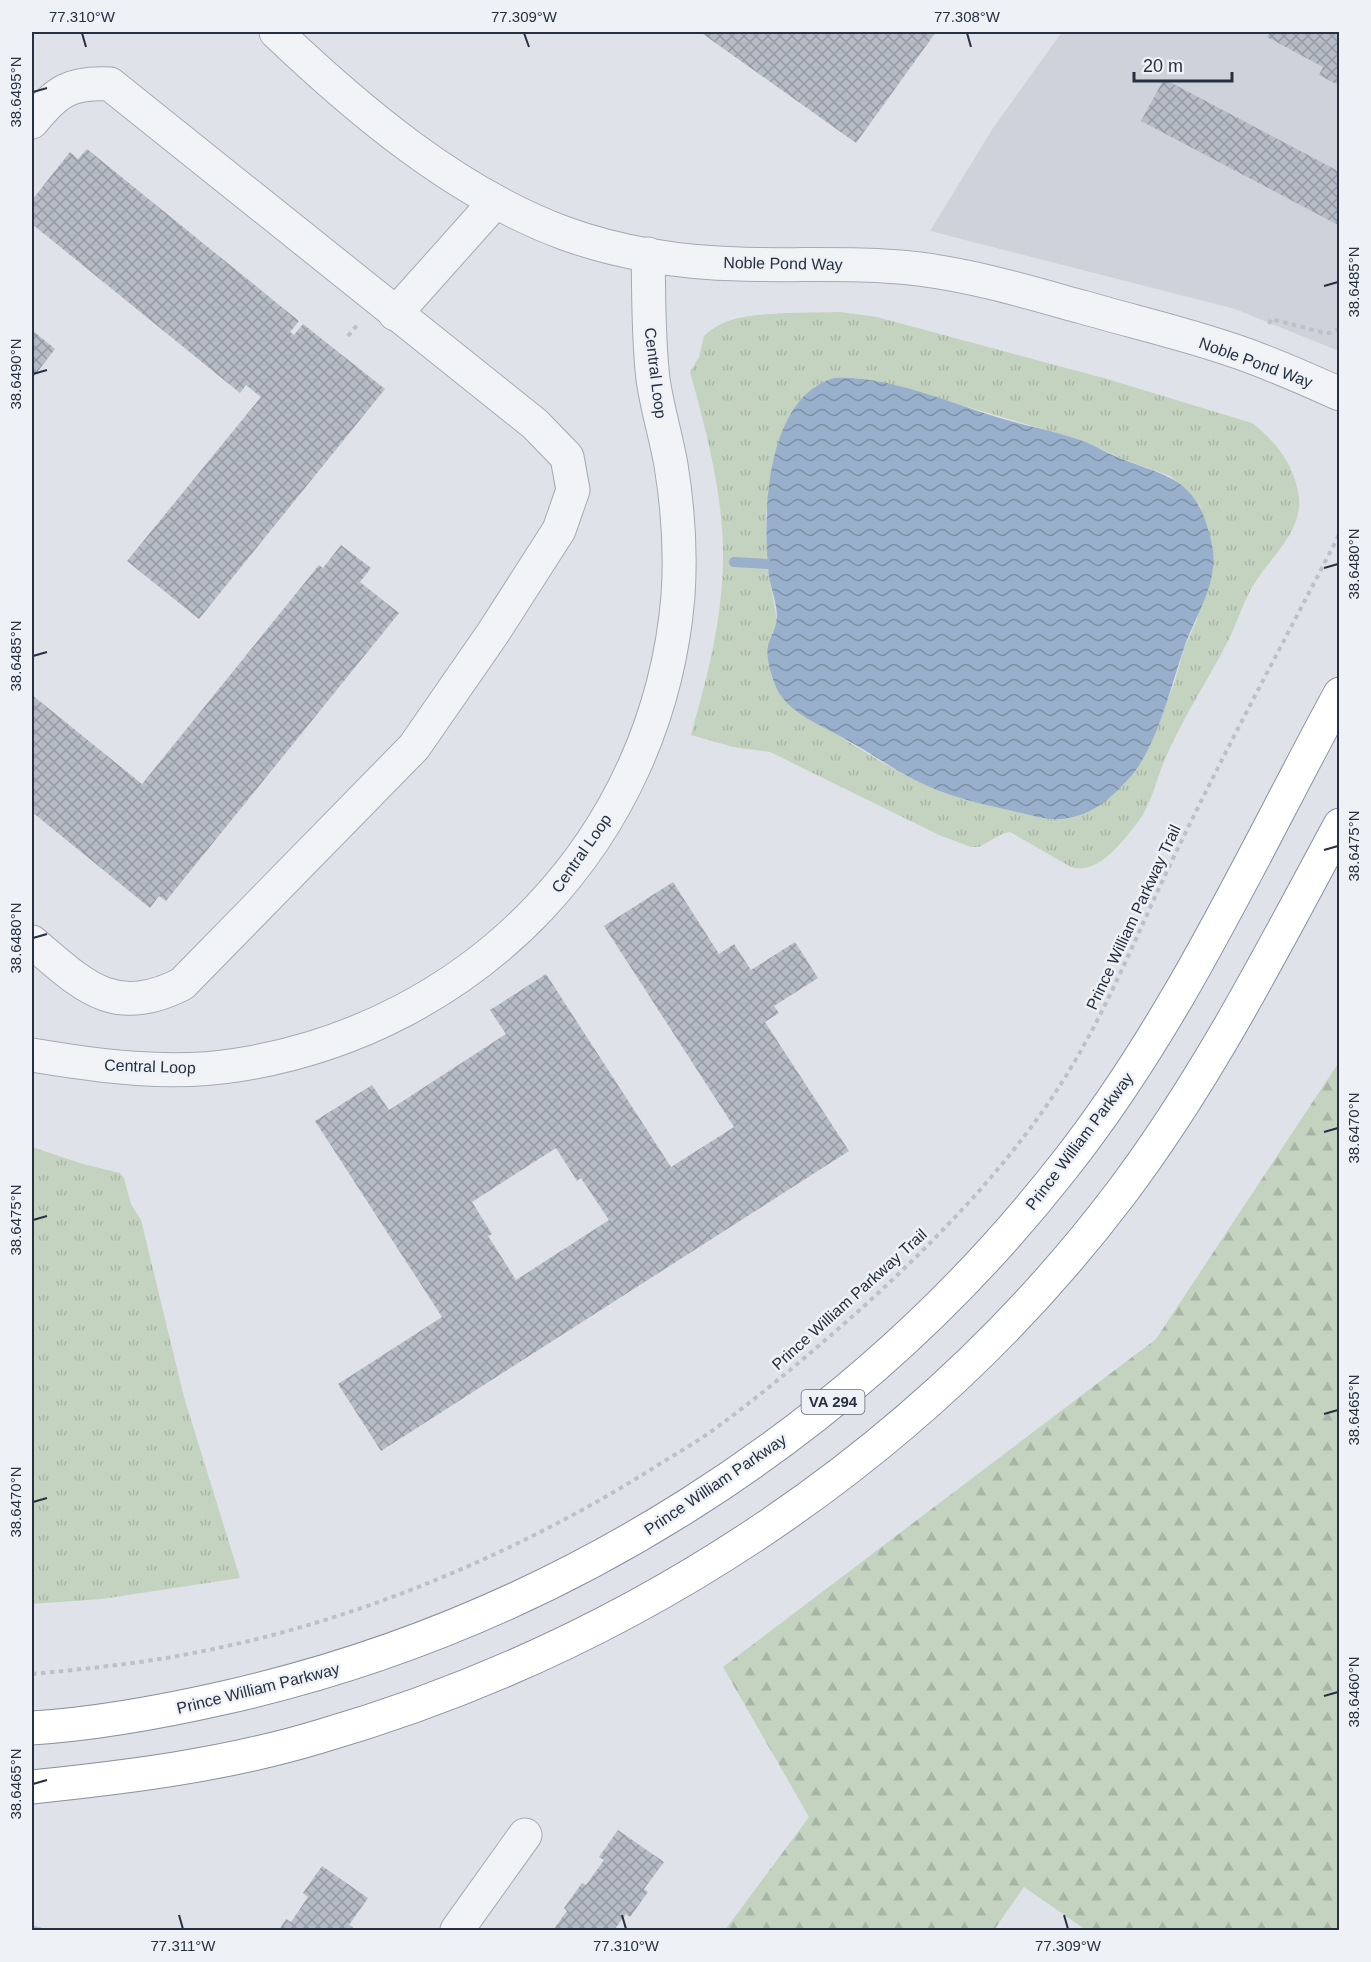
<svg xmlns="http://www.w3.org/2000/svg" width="1371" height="1962" viewBox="0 0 1371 1962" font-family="Arial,sans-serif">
  <defs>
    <pattern id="grass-tufts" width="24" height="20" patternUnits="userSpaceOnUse" patternTransform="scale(1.5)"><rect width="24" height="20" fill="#c4d3bf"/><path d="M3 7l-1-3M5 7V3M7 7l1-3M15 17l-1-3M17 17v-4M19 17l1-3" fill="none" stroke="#a8b5a5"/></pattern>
    <pattern id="forest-firs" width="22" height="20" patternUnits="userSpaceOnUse" patternTransform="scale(1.5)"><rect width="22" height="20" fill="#c4d3bf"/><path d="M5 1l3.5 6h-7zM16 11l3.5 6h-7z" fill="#a8b5a5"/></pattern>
    <pattern id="water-waves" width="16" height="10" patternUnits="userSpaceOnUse" patternTransform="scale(1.5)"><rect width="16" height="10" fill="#98b0cb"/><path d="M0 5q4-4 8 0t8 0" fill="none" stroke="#7c90a6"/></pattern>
    <pattern id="building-cross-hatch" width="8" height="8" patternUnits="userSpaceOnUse" patternTransform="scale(1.5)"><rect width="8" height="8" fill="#b6bcc6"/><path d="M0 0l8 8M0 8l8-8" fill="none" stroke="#9499a2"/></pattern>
  </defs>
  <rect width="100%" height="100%" fill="#dfe3e9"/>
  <!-- built -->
  <polygon fill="#cdd2db" points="1062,32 1339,32 1339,351 1235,309 930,231 993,128"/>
  <!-- grass -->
  <g fill="url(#grass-tufts)" fill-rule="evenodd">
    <path d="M 786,313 L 840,312 L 877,317 L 1107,379 L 1252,423 C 1275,440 1296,467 1299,498 C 1302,531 1272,556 1256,581 C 1244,599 1239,619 1229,639 C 1209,679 1183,717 1165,759 C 1156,780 1152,803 1138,822 C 1123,841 1098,876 1071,867 L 1010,832 L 1002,834 L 979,847 L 971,847 L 939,835 L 770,752 L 733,747 L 691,735 C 707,678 722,621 723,561 C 724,498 707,433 690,372 L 699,357 L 704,336 C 726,314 758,315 786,313 ZM 834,378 L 857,378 L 927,395 L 1083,441 L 1120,458 L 1170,476 L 1188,491 L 1200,506 L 1213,551 L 1213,568 L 1196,622 L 1184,648 L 1174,684 L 1143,758 L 1124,785 L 1095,808 L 1071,817 L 1039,817 L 964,799 L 919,782 L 880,761 L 796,710 L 781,696 L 767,647 L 777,620 L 767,564 L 766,515 L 770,478 L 785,425 L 792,413 L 815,386 Z"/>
    <polygon points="32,1147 83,1164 120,1173 124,1178 131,1204 141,1220 184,1397 240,1578 102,1599 32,1604"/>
  </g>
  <!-- forest -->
  <polygon fill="url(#forest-firs)" points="1339,1062 1339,1930 1086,1930 1024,1887 994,1930 725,1930 809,1817 723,1667 1156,1339"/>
  <!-- water -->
  <path fill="url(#water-waves)" d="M 834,378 C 890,375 953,405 1007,420 C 1032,427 1058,432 1083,441 C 1096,446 1108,454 1122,459 C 1162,475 1193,477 1207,526 C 1211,539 1215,553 1213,568 C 1210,596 1193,622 1184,648 C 1171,686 1158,742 1133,774 C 1114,796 1093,816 1062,819 C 1046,820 1029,815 1013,811 C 981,804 946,796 917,781 C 891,768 868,751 843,738 C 823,726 792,714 779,693 C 773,682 765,657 768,645 C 771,635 776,628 777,617 C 777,601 769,585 768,568 C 763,512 766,398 834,378 Z"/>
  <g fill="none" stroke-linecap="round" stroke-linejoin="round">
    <!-- stream -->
    <polyline stroke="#98b0cb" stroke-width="10" points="734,562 767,564"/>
  </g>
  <!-- building -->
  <g fill="url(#building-cross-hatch)" fill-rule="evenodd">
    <polygon points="705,32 936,32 856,143 703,34"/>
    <polygon points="1270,32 1340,32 1340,86 1319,75 1323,67 1267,37"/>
    <polygon points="1164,79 1340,172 1340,226 1141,121"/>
    <polygon points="87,149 299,321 290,332 294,335 303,324 385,389 199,619 127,561 261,397 246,385 240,393 32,224 32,200 70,152 78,159"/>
    <polygon points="32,330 55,349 32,379"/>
    <polygon points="341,545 371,568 360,582 399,613 166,901 159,896 150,908 32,812 32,695 142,784 319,565 323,568"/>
    <path d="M 673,882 L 719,954 L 734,944 L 751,970 L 795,942 L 818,978 L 774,1006 L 779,1013 L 765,1022 L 849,1151 L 381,1451 L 338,1384 L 442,1317 L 315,1121 L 372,1085 L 389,1110 L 506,1034 L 490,1010 L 546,974 L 671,1167 L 734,1127 L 604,926 ZM 556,1148 L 577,1181 L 581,1178 L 609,1220 L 516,1280 L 488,1236 L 492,1234 L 472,1202 Z"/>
    <polygon points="618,1830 664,1862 644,1889 648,1892 630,1917 626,1914 614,1930 553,1930 567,1911 564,1908 582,1883 586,1885 604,1860 599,1857"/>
    <polygon points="322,1866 368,1898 349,1925 353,1927 351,1930 279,1930 286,1919 291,1922 308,1897 303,1893"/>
    <polygon points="32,1925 48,1930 32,1930"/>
  </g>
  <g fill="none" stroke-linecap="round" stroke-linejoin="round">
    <defs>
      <g id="minor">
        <path d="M 276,32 C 358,110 456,193 564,233 C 618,253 682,263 740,264 C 800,266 859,262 919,269 C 975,276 1028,292 1082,307 C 1134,322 1187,334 1238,352 C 1273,364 1306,379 1340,394"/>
        <path d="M 32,122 C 57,91 70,82 110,84 L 535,424 L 567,457 L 573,490 L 559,530 L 493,633 L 414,747 L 182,984 C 113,1019 83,985 32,942"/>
        <polyline points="395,314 495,202"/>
        <path d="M 32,1055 C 98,1066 170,1076 237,1065 C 476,1028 658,838 678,596 C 681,552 678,508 671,465 C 666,436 657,408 653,379 C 648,337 649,295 648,254"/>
        <polyline points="457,1930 525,1835"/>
      </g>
      <g id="highway">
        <path d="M 32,1728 C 96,1724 161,1712 223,1698 C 554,1624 855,1433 1064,1166 C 1177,1023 1253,854 1340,694"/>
        <path d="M 32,1787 C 128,1777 225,1765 318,1737 C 633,1646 922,1456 1121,1193 C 1207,1079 1272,951 1340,825"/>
      </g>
    </defs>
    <!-- minor casing -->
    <use href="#minor" stroke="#a4aab3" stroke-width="35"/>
    <!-- highway casing -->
    <use href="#highway" stroke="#8690a0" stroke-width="35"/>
    <!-- path -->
    <g stroke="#bdc0c8" stroke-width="4" stroke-dasharray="4.5 4.5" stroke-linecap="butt">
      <polyline points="1269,324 1271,319 1321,332 1329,333 1340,329"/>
      <polyline points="348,336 359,323"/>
      <path d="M 32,1674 C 84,1669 136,1664 188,1654 C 351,1624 518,1554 658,1465 C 679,1452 700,1440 720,1425 C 770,1388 817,1348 863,1307 C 931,1245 997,1178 1049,1102 C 1106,1019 1139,926 1183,838 C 1233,735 1288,634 1340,533"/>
    </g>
    <!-- minor -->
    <use href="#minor" stroke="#f2f3f7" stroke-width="33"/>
    <!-- highway -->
    <use href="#highway" stroke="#fff" stroke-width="33"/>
  </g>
  <!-- ticks -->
  <path fill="none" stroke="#273041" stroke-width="2" d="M 82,33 L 86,47M 524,33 L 529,47M 967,33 L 971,47M 33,92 L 47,88M 1324,286 L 1338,282M 33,374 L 47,370M 1324,568 L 1338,564M 33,656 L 47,652M 1324,850 L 1338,846M 33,938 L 47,934M 1324,1132 L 1338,1128M 33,1220 L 47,1216M 1324,1414 L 1338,1410M 33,1502 L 47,1498M 1324,1696 L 1338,1692M 33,1784 L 47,1780M 179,1915 L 183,1929M 622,1915 L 626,1929M 1064,1915 L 1068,1929"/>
  <g text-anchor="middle" stroke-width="5" stroke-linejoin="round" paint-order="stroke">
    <!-- shield labels -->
    <rect fill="#eef2f6" stroke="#636a77" stroke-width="1.5" x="801.5" y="1390" width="63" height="24" rx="4.5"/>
    <g font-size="15" font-weight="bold" fill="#273041">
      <text x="833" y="1407">VA 294</text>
    </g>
    <!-- street labels -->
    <g font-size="16" fill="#273041" stroke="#eef2f6">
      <text transform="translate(783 263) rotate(1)" y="6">Noble Pond Way</text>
      <text transform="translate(1256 362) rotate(20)" y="6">Noble Pond Way</text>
      <text transform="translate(656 373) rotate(83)" y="6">Central Loop</text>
      <text transform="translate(581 853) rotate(-55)" y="6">Central Loop</text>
      <text transform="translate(1133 917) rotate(-65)" y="6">Prince William Parkway Trail</text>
      <text transform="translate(150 1066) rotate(2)" y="6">Central Loop</text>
      <text transform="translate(1079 1141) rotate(-53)" y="6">Prince William Parkway</text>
      <text transform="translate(849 1299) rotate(-42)" y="6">Prince William Parkway Trail</text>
      <text transform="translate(715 1484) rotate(-34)" y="6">Prince William Parkway</text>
      <text transform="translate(258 1688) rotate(-14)" y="6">Prince William Parkway</text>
    </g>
  </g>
  <!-- border -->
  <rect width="1371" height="1962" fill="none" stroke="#eef2f6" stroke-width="66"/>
  <!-- scale -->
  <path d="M1134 72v9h98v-9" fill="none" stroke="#273041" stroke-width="3"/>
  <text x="1143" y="72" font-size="18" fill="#273041" stroke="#eef2f6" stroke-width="4.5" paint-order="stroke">20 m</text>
  <rect x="33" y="33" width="1305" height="1896" fill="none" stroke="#273041" stroke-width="2"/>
  <g font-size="15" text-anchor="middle" fill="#273041">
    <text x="82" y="22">77.310°W</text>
    <text x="524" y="22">77.309°W</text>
    <text x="967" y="22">77.308°W</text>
    <text transform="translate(16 92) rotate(-90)" y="5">38.6495°N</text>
    <text transform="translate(1354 282) rotate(-90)" y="5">38.6485°N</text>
    <text transform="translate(16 374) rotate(-90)" y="5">38.6490°N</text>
    <text transform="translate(1354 564) rotate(-90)" y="5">38.6480°N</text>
    <text transform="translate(16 656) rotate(-90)" y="5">38.6485°N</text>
    <text transform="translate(1354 846) rotate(-90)" y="5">38.6475°N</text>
    <text transform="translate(16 938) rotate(-90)" y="5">38.6480°N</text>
    <text transform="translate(1354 1128) rotate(-90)" y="5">38.6470°N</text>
    <text transform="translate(16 1220) rotate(-90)" y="5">38.6475°N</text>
    <text transform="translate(1354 1410) rotate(-90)" y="5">38.6465°N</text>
    <text transform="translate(16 1502) rotate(-90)" y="5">38.6470°N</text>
    <text transform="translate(1354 1692) rotate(-90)" y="5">38.6460°N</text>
    <text transform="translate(16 1784) rotate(-90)" y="5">38.6465°N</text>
    <text x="183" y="1951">77.311°W</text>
    <text x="626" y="1951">77.310°W</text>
    <text x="1068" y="1951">77.309°W</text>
  </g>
</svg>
